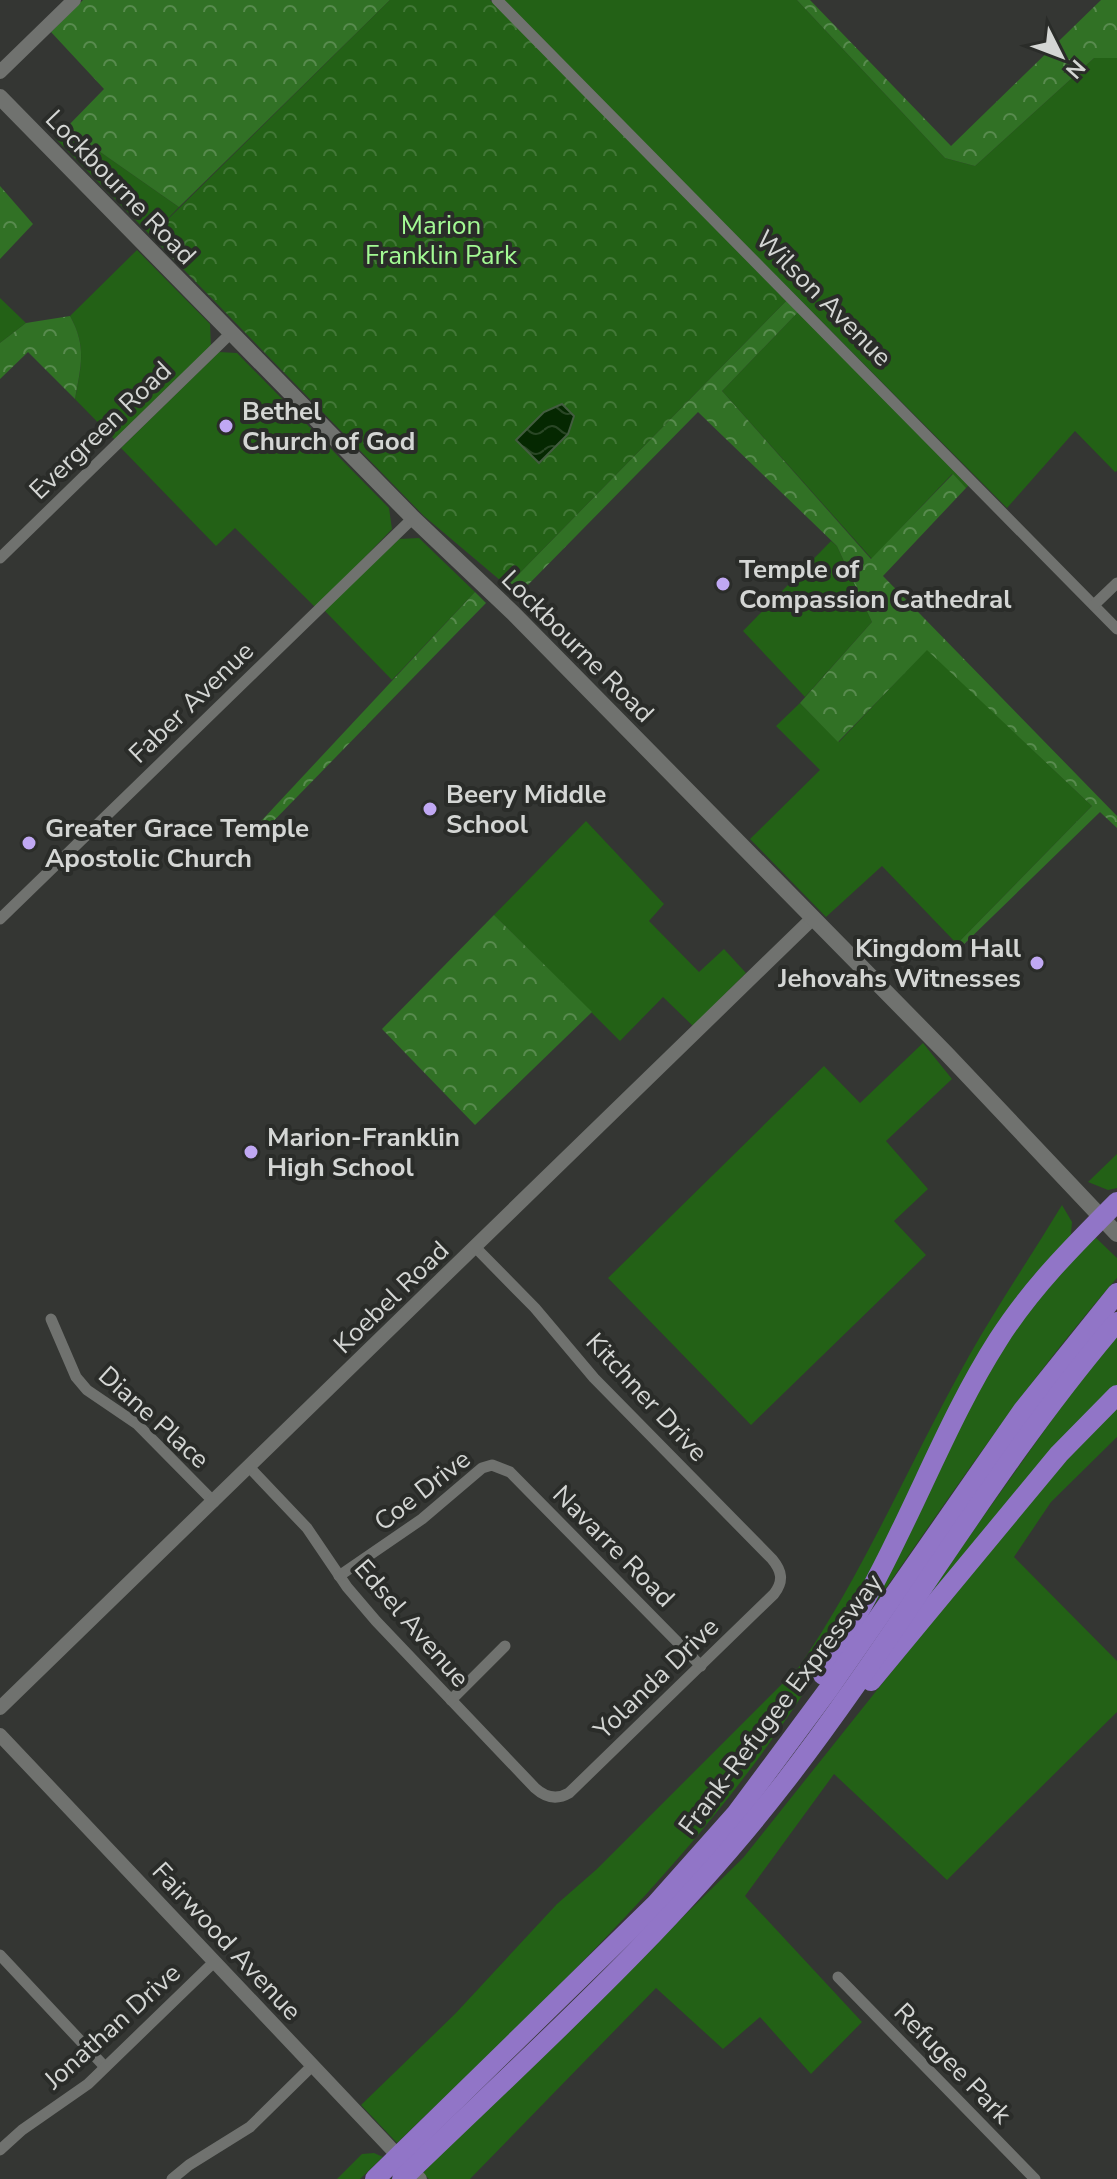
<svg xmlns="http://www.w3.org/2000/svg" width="1117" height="2179" viewBox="0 0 1117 2179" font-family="'Nunito Sans',sans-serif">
  <defs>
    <pattern id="forest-crowns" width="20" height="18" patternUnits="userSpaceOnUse" patternTransform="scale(2)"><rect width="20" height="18" fill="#317125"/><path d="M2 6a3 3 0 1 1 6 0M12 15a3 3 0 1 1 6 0" fill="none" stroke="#588b4e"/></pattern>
    <pattern id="park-crowns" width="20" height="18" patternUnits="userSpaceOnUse" patternTransform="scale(2)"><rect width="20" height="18" fill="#236116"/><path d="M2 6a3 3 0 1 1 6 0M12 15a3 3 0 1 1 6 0" fill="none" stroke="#427737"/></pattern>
    <pattern id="water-waves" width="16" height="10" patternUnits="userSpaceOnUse" patternTransform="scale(2)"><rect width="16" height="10" fill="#052801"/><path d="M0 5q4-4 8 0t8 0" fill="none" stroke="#294625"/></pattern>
  </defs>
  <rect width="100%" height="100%" fill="#343633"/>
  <!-- green -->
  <g fill="#236116">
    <polygon points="502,0 797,0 945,158 975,166 1094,58 1117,58 1117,471 1115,472 1075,431 1007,508"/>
    <polygon points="66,128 179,207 151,236 55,138"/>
    <path d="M 137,250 L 210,324 L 211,346 L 115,440 L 75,399 C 81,366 87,347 70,316 Z"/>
    <polygon points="0,298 26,323 0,343"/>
    <polygon points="799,311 970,484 966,488 952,474 872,559 722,391"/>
    <polygon points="219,352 237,353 389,508 392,529 316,608 235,528 216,546 121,448"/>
    <polygon points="419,538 475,592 392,680 324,610 399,539"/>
    <polygon points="831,541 837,546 872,622 805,697 743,631"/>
    <polygon points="927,649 1092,806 957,944 882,866 826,917 750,839 820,770 776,726 800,703 839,742"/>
    <polygon points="586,821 664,904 649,921 699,972 724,949 746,973 693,1026 663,997 620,1041 494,915"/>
    <polygon points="923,1043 952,1079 886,1141 928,1189 894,1221 926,1255 751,1425 608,1278 824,1066 860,1103"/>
    <polygon points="1117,1154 1117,1188 1108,1190 1088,1182"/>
    <path d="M 1062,1205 L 1072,1222 L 1071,1234 L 1068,1243 L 1034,1275 L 1018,1295 C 945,1436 879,1584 789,1715 C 680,1876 536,2009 397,2143 L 361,2105 L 455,2014 L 557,1904 L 597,1869 L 799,1667 C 866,1569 911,1459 969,1356 C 998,1305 1031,1256 1062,1205 Z"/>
    <path d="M 1094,1236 L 1117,1258 L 1117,1278 C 1027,1381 951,1495 872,1608 L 870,1607 L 948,1448 L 1013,1329 Z"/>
    <polygon points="1117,1337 1117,1385 921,1604 1083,1376"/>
    <polygon points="1117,1407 1117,1437 1051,1502 1014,1557 1117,1661 1117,1712 947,1880 834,1774 745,1896 862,2022 811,2074 760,2017 723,2049 656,1988 470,2179 429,2179 423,2173 435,2160 743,1858 1027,1502"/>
    <polygon points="374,2153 383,2157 360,2179 337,2179 362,2154"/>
  </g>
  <!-- forest -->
  <g fill="url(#forest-crowns)">
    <polygon points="83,0 390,0 179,207 66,128 104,89 51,32"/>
    <polygon points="797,0 810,0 951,146 1101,0 1117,0 1117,58 1094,58 975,166 945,158"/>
    <polygon points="0,186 33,224 0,259"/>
    <polygon points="787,300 799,311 722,391 871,559 953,474 966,488 883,576 1117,816 1117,828 1100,812 961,947 957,944 1092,806 927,650 838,742 800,703 872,622 837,546 698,412 517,596 507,586"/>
    <path d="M 70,316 C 87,347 81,366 75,399 L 28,352 L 0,379 L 0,343 L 26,323 Z"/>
    <polygon points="475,592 486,603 255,840 249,834"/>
    <polygon points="494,915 592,1012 475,1125 382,1029"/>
  </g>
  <!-- park -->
  <polygon fill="url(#park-crowns)" points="390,0 490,0 787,300 507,586 424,516 151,236"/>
  <!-- water -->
  <polygon fill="url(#water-waves)" stroke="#435c40" stroke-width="2" points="562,404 574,416 568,434 539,463 516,440 544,412"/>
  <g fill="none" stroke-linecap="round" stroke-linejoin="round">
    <!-- minor -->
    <g stroke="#70726f" stroke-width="11">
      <polyline points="497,0 1117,629"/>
      <polyline points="0,558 231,333"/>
      <polyline points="1094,605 1117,583"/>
      <polyline points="0,919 413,518"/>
      <polyline points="51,1319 76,1377 87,1390 137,1424 214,1502"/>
      <path d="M 250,1468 L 307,1528 L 347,1587 L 376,1621 L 535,1788 C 546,1798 557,1800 569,1793 L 774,1594 C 784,1581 782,1571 772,1559 L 594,1378 L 535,1308 L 476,1248"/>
      <polyline points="339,1576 422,1519 482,1468 492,1465 510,1472 701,1666"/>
      <polyline points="451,1700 505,1646"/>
      <polyline points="0,1955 105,2067"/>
      <polyline points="838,1977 1035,2179"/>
      <polyline points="0,2150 22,2130 88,2084 214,1962"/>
      <polyline points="172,2179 189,2165 250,2127 312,2066"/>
    </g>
    <!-- tertiary -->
    <g stroke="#70726f" stroke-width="14">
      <polyline points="0,72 74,0"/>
      <polyline points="0,1708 813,918"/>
      <polyline points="0,1735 420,2179"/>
    </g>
    <!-- secondary -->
    <polyline stroke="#70726f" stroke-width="16" points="0,97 413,518 513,613 946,1053 1117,1234"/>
    <!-- motorway -->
    <g stroke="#9175c7" stroke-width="20">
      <path d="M 823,1675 C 850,1629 875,1584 898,1536 C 930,1471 959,1401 998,1340 C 1031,1288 1074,1245 1117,1202"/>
      <polyline points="871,1681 1059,1454 1117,1395"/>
      <polyline points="375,2179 656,1904 736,1814 828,1690 1023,1410 1117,1293"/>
      <path d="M 402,2179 C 533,2052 672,1928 784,1783 C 900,1633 994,1466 1117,1322"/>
    </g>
  </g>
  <!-- markers -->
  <g fill="#c0a8f3" stroke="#2a2c29" stroke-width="3">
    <circle cx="226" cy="426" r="8"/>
    <circle cx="723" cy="584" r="8"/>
    <circle cx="430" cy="809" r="8"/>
    <circle cx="29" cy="843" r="8"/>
    <circle cx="1037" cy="963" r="8"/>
    <circle cx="251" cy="1152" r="8"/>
  </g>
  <g text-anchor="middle" stroke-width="8" stroke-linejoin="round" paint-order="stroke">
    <!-- street labels -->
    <g font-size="26" fill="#d4d6d4" stroke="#2a2c29">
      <text transform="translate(121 187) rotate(46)" y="9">Lockbourne Road</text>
      <text transform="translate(824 298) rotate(45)" y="9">Wilson Avenue</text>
      <text transform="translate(100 430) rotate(-44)" y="9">Evergreen Road</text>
      <text transform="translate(578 646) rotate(45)" y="9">Lockbourne Road</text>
      <text transform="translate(191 702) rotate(-44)" y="9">Faber Avenue</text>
      <text transform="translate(391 1297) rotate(-44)" y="9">Koebel Road</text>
      <text transform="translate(647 1397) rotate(47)" y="9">Kitchner Drive</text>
      <text transform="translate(154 1417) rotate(42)" y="9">Diane Place</text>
      <text transform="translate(422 1490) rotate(-38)" y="9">Coe Drive</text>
      <text transform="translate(614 1546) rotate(45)" y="9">Navarre Road</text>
      <text transform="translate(412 1623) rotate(49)" y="9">Edsel Avenue</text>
      <text transform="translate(656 1678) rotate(-44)" y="9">Yolanda Drive</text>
      <text transform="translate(780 1704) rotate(-53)" y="9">Frank-Refugee Expressway</text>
      <text transform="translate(227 1941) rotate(47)" y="9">Fairwood Avenue</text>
      <text transform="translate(112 2026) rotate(-42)" y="9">Jonathan Drive</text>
      <text transform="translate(953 2063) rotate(46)" y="9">Refugee Park</text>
    </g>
    <!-- park labels -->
    <g font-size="26" fill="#a3fa94" stroke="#2a2c29">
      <text x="441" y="234">Marion<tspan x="441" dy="30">Franklin Park</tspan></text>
    </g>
    <!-- poi labels -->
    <g font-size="26" font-weight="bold" fill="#d4d6d4" stroke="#2a2c29" text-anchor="start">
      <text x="242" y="420">Bethel<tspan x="242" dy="30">Church of God</tspan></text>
      <text x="739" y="578">Temple of<tspan x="739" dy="30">Compassion Cathedral</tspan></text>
      <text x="446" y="803">Beery Middle<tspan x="446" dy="30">School</tspan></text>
      <text x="45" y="837">Greater Grace Temple<tspan x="45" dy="30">Apostolic Church</tspan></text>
      <text x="1021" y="957" text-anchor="end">Kingdom Hall<tspan x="1021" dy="30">Jehovahs Witnesses</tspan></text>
      <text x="267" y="1146">Marion-Franklin<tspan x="267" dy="30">High School</tspan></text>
    </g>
  </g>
  <!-- north arrow -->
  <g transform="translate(1061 56) rotate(132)" stroke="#2a2c29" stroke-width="6" paint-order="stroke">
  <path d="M0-6L14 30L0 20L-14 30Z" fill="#d4d6d4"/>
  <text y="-12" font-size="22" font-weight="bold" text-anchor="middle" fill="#d4d6d4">N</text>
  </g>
</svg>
